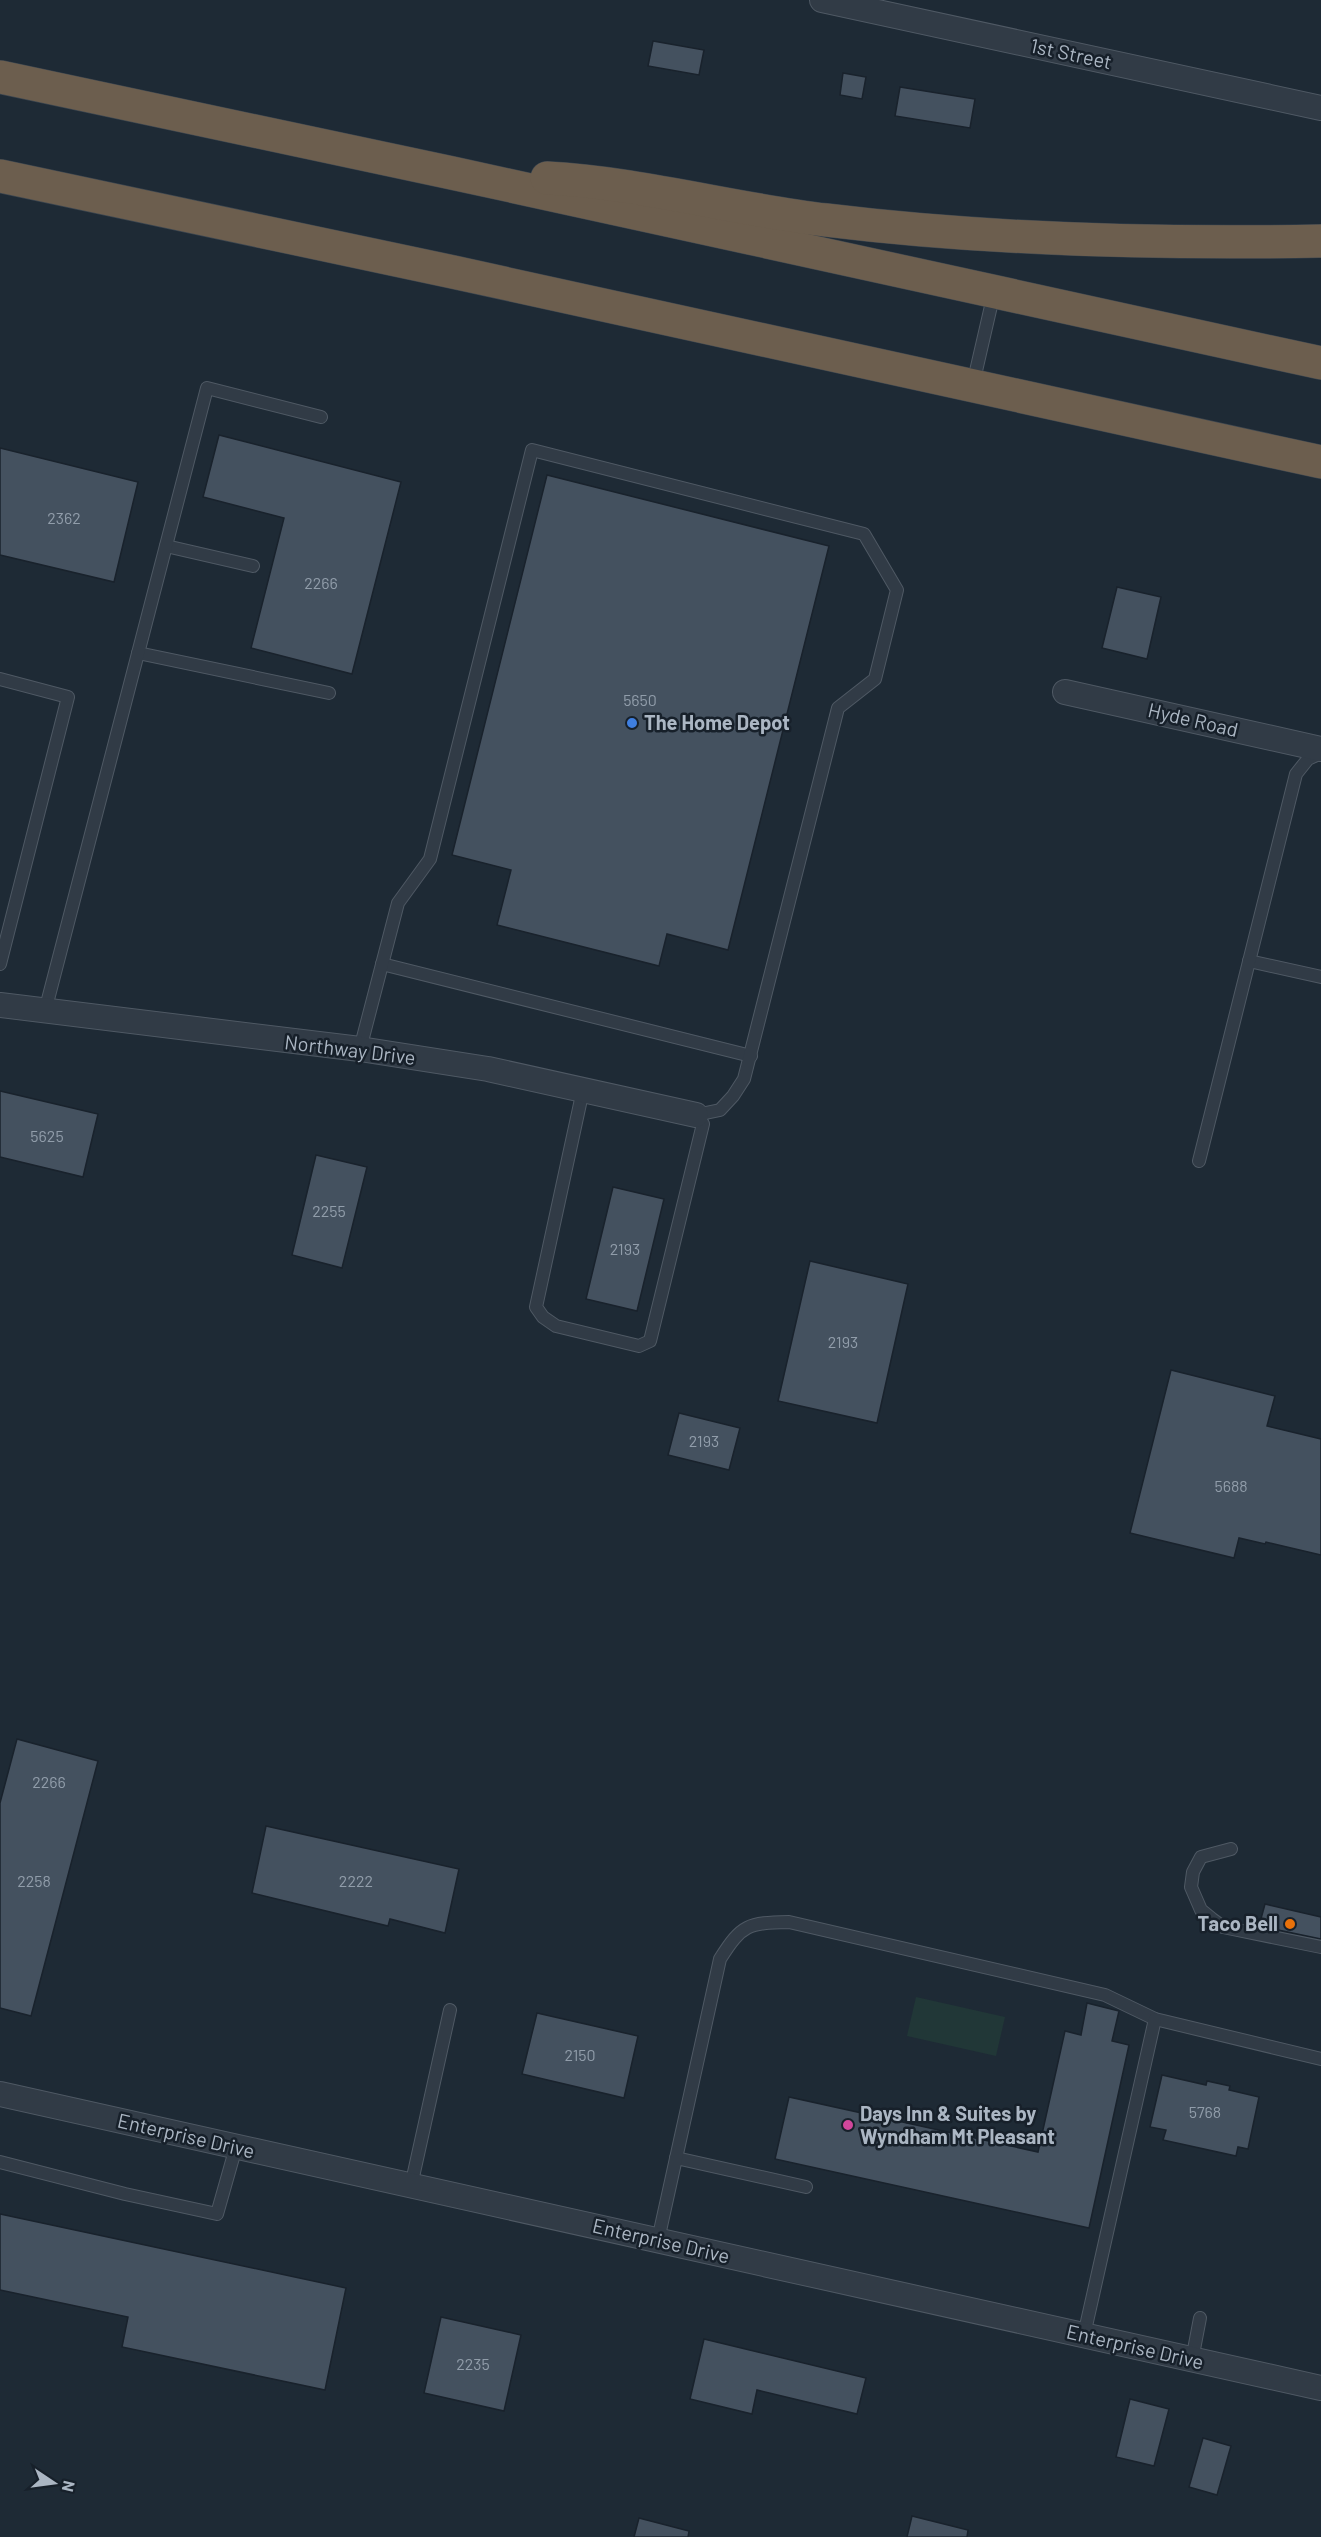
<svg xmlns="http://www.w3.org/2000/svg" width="1321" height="2537" viewBox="0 0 1321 2537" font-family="Barlow,sans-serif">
  <rect width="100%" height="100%" fill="#1e2a35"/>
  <!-- green -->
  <polygon fill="#213737" points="916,1997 1005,2017 996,2056 907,2036"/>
  <!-- building -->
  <g fill="#44515f" stroke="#19222c" stroke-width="1.5">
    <polygon points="653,41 704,50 699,75 648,66"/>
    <polygon points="843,73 866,77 862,99 840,95"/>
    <polygon points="900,87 975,99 970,128 895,116"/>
    <polygon points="219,435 401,482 352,674 251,648 284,518 203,497"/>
    <polygon points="0,448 138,482 114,582 0,555"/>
    <polygon points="547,475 829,546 728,950 667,934 659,966 497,925 511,870 452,855"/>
    <polygon points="1117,587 1161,597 1147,659 1102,648"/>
    <polygon points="0,1091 98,1114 83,1177 0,1157"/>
    <polygon points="316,1155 367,1167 342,1268 292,1255"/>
    <polygon points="613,1187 664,1199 637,1311 586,1299"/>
    <polygon points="810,1261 908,1284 877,1423 778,1401"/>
    <polygon points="1171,1370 1275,1396 1267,1426 1321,1439 1321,1555 1266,1542 1265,1544 1239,1538 1234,1558 1130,1533"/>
    <polygon points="679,1413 740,1428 729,1470 668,1455"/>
    <polygon points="17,1739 98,1761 31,2016 0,2008 0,1803"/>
    <polygon points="266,1826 459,1869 445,1933 390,1919 388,1926 252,1893"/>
    <polygon points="1265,1904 1321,1917 1321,1939 1259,1926"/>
    <polygon points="1087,2003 1119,2011 1112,2041 1129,2045 1089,2228 775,2159 789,2097 1038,2152 1065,2031 1081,2035"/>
    <polygon points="537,2013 638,2036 624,2098 522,2074"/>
    <polygon points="1162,2075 1206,2085 1207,2081 1230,2086 1229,2090 1259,2097 1248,2149 1238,2147 1236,2156 1163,2140 1166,2130 1150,2127"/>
    <polygon points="0,2214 346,2288 325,2390 122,2347 128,2317 0,2290"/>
    <polygon points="441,2317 521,2335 504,2411 424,2393"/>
    <polygon points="704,2339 866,2378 857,2414 757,2390 752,2414 690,2399"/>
    <polygon points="1130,2399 1169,2409 1154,2466 1116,2457"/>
    <polygon points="1203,2438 1231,2446 1217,2495 1189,2487"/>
    <polygon points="912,2516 968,2530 967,2537 907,2537"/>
    <polygon points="639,2518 689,2531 688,2537 634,2537"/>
  </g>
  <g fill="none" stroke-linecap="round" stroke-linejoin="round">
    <defs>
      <g id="lane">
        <polyline points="973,384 994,293"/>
        <polyline points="166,546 253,566"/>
        <polyline points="138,653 329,693"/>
        <polyline points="0,679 68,697 0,964"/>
        <polyline points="1249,961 1321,977"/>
        <polyline points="382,964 751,1056"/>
        <polyline points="45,1011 207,388 321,417"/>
        <polyline points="360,1049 398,903 430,859 532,450 864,534 897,590 875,679 838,708 744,1079 733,1096 720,1110 696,1115 703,1124 650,1341 639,1346 556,1326 543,1317 536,1307 583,1090"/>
        <polyline points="1199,1161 1296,774 1308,759 1321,753"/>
        <polyline points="1231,1849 1201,1857 1193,1872 1191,1887 1201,1910 1212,1919 1223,1927 1321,1947"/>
        <polyline points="676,2158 806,2187"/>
        <polyline points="0,2162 125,2194 217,2214 236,2147"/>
        <polyline points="411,2186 450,2010"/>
        <path d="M 658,2240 L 720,1959 C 742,1924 748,1923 789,1922 L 1105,1995 L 1155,2019 L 1321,2059"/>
        <polyline points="1084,2335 1155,2019"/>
        <polyline points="1192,2360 1200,2318"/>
      </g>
      <g id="street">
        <polyline points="822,0 1321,108"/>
        <polyline points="1065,692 1321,749"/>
        <polyline points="0,1005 360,1049 488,1069 696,1115"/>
        <polyline points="0,2094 1321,2388"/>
      </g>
      <g id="highway">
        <polyline points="0,77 452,173 1321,363"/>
        <polyline points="0,176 453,272 1321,462"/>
        <path d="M 547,178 C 641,183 732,209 826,220 C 990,240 1156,244 1321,241"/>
      </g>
    </defs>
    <!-- lane casing -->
    <use href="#lane" stroke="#4f5964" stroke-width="14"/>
    <!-- street casing -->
    <use href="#street" stroke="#4f5964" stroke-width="26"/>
    <!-- highway casing -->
    <use href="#highway" stroke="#3c4650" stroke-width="34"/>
    <!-- lane -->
    <use href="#lane" stroke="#313b46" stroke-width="12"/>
    <!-- street -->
    <use href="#street" stroke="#313b46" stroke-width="24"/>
    <!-- highway -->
    <use href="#highway" stroke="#6c5e4e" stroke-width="33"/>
  </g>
  <!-- markers -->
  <circle fill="#3f7fe0" stroke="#17202a" stroke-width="2" cx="632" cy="723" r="6"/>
  <circle fill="#e8710a" stroke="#17202a" stroke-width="2" cx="1290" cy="1924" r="6"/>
  <circle fill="#d1479c" stroke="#17202a" stroke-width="2" cx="848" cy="2125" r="6"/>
  <g text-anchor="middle" stroke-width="5" stroke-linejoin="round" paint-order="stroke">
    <!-- number labels -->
    <g font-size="16" fill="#919daa">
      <text x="64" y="524">2362</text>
      <text x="321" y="589">2266</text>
      <text x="640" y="706">5650</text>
      <text x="47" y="1142">5625</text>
      <text x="329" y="1217">2255</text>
      <text x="625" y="1255">2193</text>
      <text x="843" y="1348">2193</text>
      <text x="704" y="1447">2193</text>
      <text x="1231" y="1492">5688</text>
      <text x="49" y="1788">2266</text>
      <text x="34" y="1887">2258</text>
      <text x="356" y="1887">2222</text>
      <text x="580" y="2061">2150</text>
      <text x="1205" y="2118">5768</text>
      <text x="473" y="2370">2235</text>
    </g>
    <!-- street labels -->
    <g font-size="20" fill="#abb6c3" stroke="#17202a">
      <text transform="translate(1071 54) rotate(12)" y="7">1st Street</text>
      <text transform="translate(1193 720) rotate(13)" y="7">Hyde Road</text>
      <text transform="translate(350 1050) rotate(7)" y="7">Northway Drive</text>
      <text transform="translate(186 2136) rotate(13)" y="7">Enterprise Drive</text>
      <text transform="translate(661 2241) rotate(13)" y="7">Enterprise Drive</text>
      <text transform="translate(1135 2347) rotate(13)" y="7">Enterprise Drive</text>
    </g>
    <!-- poi labels -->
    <g font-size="20" font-weight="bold" fill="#abb6c3" stroke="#17202a" text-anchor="start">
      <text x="644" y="730">The Home Depot</text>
      <text x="1278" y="1931" text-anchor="end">Taco Bell</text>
      <text x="860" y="2121">Days Inn &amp; Suites by<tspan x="860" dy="23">Wyndham Mt Pleasant</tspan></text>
    </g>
  </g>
  <!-- north arrow -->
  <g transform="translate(54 2483) rotate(103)" stroke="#17202a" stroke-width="4.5" paint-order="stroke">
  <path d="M0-4.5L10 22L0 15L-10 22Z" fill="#abb6c3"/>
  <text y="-9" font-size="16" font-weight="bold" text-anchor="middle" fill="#abb6c3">N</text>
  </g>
</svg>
